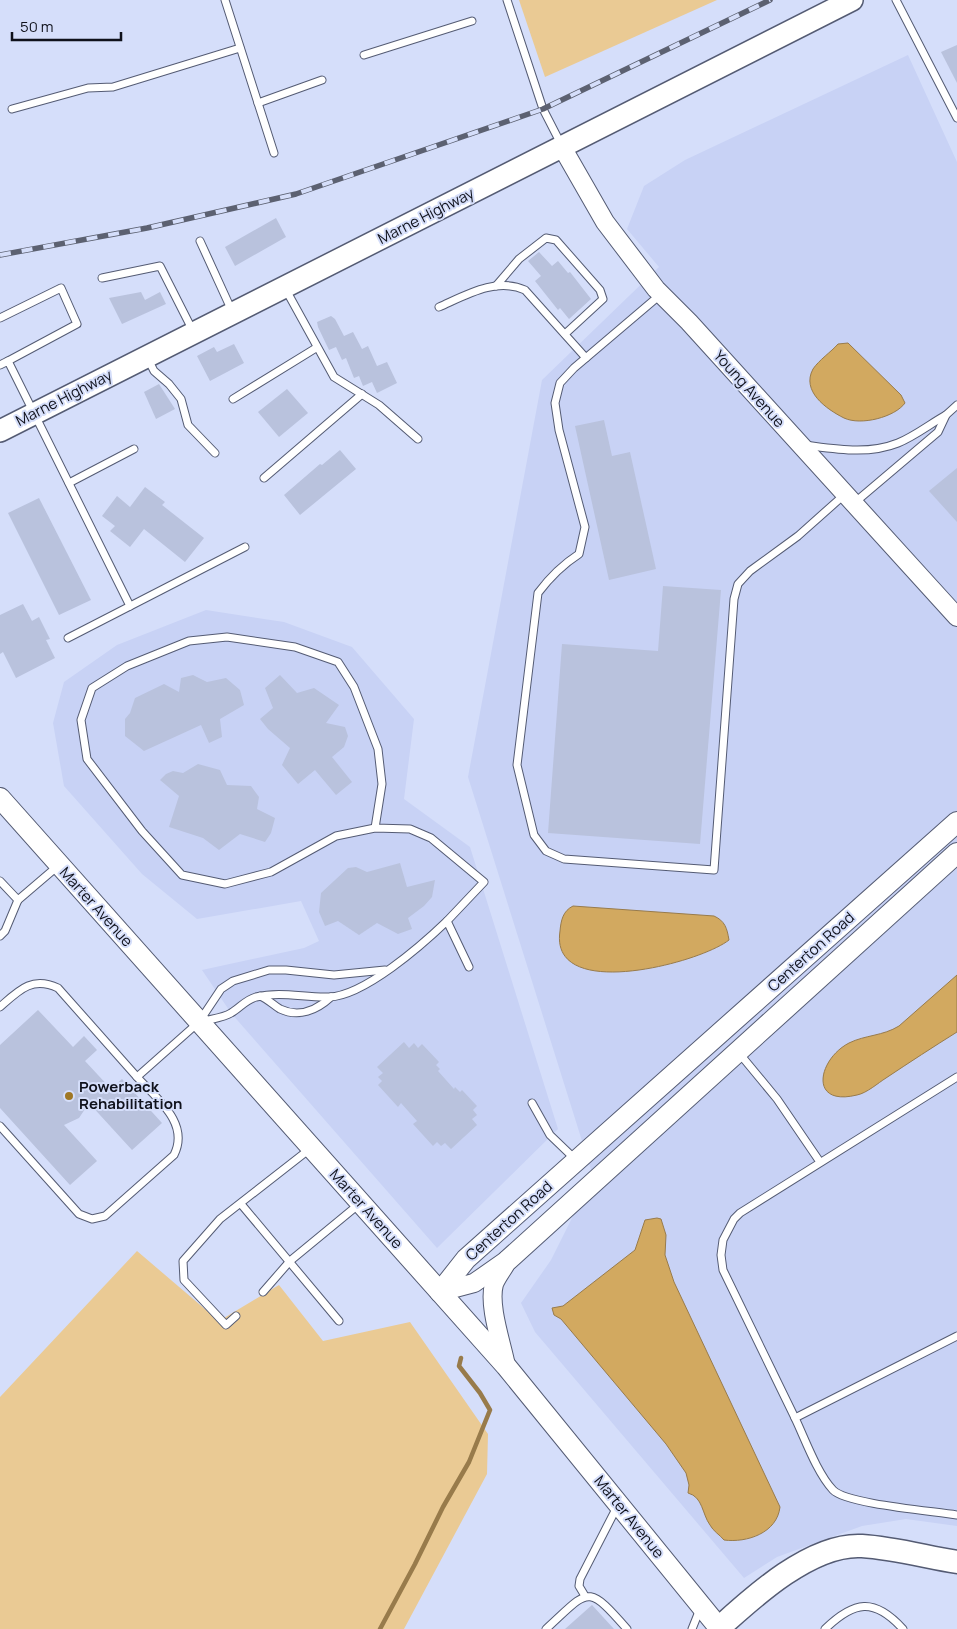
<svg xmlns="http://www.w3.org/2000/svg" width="957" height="1629" viewBox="0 0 957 1629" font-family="Manrope,sans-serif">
  <rect width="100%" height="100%" fill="#d5defa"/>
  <!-- built -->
  <g fill="#c8d2f5">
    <polygon points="908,55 957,162 957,1526 906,1519 862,1526 777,1557 744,1578 535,1332 521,1303 551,1260 593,1176 468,777 542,380 659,267 627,229 644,186 685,160"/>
    <polygon points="206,610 284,622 352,647 414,719 404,799 470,847 558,1129 437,1248 231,1013 202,970 304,948 319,941 301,901 197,919 142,874 64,786 53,723 64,682 117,645"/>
  </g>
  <!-- green -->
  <g fill="#eaca94">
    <polygon points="519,0 717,0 545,77"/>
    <polygon points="137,1251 219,1321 279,1285 323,1341 410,1322 488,1434 487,1474 404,1629 0,1629 0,1397"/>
  </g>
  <!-- water -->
  <g fill="#d2a960" stroke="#987b4b">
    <path d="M 848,343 L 901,395 L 905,403 C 895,417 861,426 844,418 C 826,409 801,391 813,369 C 819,360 831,352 838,344 Z"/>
    <path d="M 573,906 L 714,916 C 725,921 727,928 729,940 C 700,963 549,1003 560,931 C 561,920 563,911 573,906 Z"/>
    <path d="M 957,975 L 957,1032 C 933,1047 910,1062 886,1078 C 878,1083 867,1093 857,1095 C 808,1107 818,1059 849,1043 C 865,1035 883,1036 899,1026 Z"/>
    <path d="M 657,1218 L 661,1219 L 666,1235 L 665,1255 L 674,1282 L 780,1507 C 777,1533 747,1543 724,1540 C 720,1535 713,1531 710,1525 C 702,1514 703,1497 688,1493 L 689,1485 L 686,1473 L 666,1444 L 561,1319 L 554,1315 L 552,1308 L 563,1306 L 635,1250 L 645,1220 Z"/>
  </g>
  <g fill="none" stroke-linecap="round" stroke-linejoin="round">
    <!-- stream -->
    <polyline stroke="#987b4b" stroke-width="4.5" points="380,1629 415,1564 443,1507 469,1462 490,1410 480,1393 459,1366 461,1358"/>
  </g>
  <!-- building -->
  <g fill="#b9c2dd">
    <polygon points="957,45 957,83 941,52"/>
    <polygon points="276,218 286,237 235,266 225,247"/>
    <polygon points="539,252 552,266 558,261 568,273 570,272 591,299 569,319 560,308 558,310 535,281 541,276 528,261"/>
    <polygon points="141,292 145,300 160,292 166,304 122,324 109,298"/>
    <polygon points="331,316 335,319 344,336 353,332 362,349 368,346 377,366 387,362 397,383 377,393 372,382 363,386 359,376 354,378 346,358 342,360 336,347 329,350 318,327 317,322"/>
    <polygon points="234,344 244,363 210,381 197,356 214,347 217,352"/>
    <polygon points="159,384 175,409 156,419 144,392"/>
    <polygon points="287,389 308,413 279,437 258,412"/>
    <polygon points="604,420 612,456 630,452 656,569 609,580 575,426"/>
    <polygon points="340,450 356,469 300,515 284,495 320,464 322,465"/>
    <polygon points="957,468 957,522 929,491"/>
    <polygon points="145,487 165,502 162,505 204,538 185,562 144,529 130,547 110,531 115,526 102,516 117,496 130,507"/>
    <polygon points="39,498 91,600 59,615 8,513"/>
    <polygon points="663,586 721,590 700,844 548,833 562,644 658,651"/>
    <polygon points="23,604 32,621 39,617 50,639 46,640 55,658 16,678 3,652 0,654 0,615"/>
    <polygon points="193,675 207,682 226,678 240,690 244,705 220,719 222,737 209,743 201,725 144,751 125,736 125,719 130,713 135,698 164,684 179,692 181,678"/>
    <polygon points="280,675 297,693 314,688 339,705 326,723 345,727 348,736 344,747 332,757 352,782 336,795 315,770 298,784 282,765 290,748 268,729 260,719 273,708 265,688"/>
    <polygon points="198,764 220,770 227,785 251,786 259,797 257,809 275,818 271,833 265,842 240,834 219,850 203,838 169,827 179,796 160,780 166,774 173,771 183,773"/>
    <polygon points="400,863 407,887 435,880 432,897 424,906 408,918 412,929 398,934 377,923 359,935 338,921 325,926 319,912 321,893 348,868 356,867 367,872"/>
    <polygon points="38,1010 73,1047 84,1036 97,1050 85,1061 111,1089 122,1079 162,1123 132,1150 89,1103 79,1118 64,1125 97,1161 70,1185 0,1108 0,1045"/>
    <polygon points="404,1042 409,1048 414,1043 418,1048 422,1044 439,1062 436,1065 440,1069 438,1071 454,1089 455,1087 460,1092 462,1090 477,1106 473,1110 477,1115 472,1119 477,1125 451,1149 445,1143 441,1146 437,1142 433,1146 413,1124 417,1121 401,1103 398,1107 378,1085 382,1081 378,1077 383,1073 377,1067"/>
    <polygon points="592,1605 614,1629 565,1629"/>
  </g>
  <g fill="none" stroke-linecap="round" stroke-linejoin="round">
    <defs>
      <g id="service">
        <polyline points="225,0 274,153"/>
        <polyline points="507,0 543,109 561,144"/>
        <polyline points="896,0 957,118"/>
        <polyline points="364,55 472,21"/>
        <polyline points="258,103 322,80"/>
        <polyline points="12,109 88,88 113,87 240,48"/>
        <polyline points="200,241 232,311"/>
        <polyline points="102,278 160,266 193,331"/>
        <polyline points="496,286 519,259 546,238 556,240 600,290 603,299 565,334"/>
        <polyline points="286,290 334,377 379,405 418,439"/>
        <path d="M 660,295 L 574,368 L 560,383 L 555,403 L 559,430 L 585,527 L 579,554 C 562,565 550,577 538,593 L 517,765 L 534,835 L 546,851 L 564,859 L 714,870 L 734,599 L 738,584 L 750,571 L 798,536 L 844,495"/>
        <path d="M 439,307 C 466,295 496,277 525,290 L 586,358"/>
        <polyline points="0,318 61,288 77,324 8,361"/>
        <polyline points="148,359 154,371 169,384 181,399 188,425 215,453"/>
        <polyline points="0,365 8,361 130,606"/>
        <polyline points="233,399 316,348"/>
        <path d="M 805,445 C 836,449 868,455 898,443 C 915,436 930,424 946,415"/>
        <polyline points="264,478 362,394"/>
        <polyline points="69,483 134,449"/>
        <polyline points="853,504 938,432 946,415 957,405"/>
        <polyline points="68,638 245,547"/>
        <polyline points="375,828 382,784 378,749 354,687 338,662 295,647 227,637 189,641 127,666 92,688 81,720 87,759 142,831 182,875 225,884 271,872 336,836 375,828 410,829 431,838 484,882 447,921"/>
        <polyline points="0,881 18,900 59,865"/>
        <polyline points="0,936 5,931 18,900"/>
        <path d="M 260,996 C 268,999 273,1005 280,1009 C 299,1018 317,1010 331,997"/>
        <path d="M 0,1007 C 19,990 32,976 58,988 L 137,1077"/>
        <path d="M 201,1022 C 210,1019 223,1018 231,1013 C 240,1008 245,1000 256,997 C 281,991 305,998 329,997 C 364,996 422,945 447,921 L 469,967"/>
        <polyline points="739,1053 777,1099 820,1162"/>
        <polyline points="957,1077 740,1213 734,1219 723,1240 721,1255 723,1270 795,1418 957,1336"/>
        <polyline points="532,1103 550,1135 576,1160"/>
        <path d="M 0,1126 L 79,1214 L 92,1219 L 105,1216 L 174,1155 C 190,1123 157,1099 137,1077 L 199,1022 L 221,989 L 233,981 L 269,970 L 286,970 L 334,975 L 385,970"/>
        <polyline points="241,1204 339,1321"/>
        <polyline points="263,1292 290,1261 358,1205"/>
        <polyline points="236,1316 226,1325 184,1280 183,1261 220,1219 311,1148"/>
        <path d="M 795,1418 C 805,1439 817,1473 833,1490 C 846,1504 933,1511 957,1515"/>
        <polyline points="585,1596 579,1586 580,1579 617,1507"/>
        <path d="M 546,1629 C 589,1590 586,1582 627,1629"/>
        <polyline points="692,1629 700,1609"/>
        <path d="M 825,1629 C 854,1601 874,1597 903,1629"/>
      </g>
      <g id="tertiary">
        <polyline points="562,147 605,222 656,289 689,322 957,617"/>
        <polyline points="440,1292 474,1283 507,1260"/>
        <path d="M 506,1366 C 502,1344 488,1306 494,1284 C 497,1276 504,1268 508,1260"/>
      </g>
      <g id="secondary">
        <polyline points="0,798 506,1366 720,1629"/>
        <polyline points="508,1260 957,853"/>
        <polyline points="440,1292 466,1259 957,822"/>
      </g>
      <polyline id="primary" points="0,431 852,0"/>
      <path id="trunk" d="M 719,1628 C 754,1596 812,1543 862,1546 C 894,1548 926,1557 957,1562"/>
    </defs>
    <!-- service casing -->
    <use href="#service" stroke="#545b73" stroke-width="9"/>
    <!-- tertiary casing -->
    <use href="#tertiary" stroke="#545b73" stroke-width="20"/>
    <!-- secondary casing -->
    <use href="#secondary" stroke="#545b73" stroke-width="22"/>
    <!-- primary casing -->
    <use href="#primary" stroke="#545b73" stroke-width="24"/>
    <!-- trunk casing -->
    <use href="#trunk" stroke="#545b73" stroke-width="25"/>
    <!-- service -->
    <use href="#service" stroke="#fff" stroke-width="7"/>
    <!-- tertiary -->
    <use href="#tertiary" stroke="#fff" stroke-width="18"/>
    <!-- secondary -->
    <use href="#secondary" stroke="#fff" stroke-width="20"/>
    <!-- primary -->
    <use href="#primary" stroke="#fff" stroke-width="21"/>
    <!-- trunk -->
    <use href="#trunk" stroke="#fff" stroke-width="22"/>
    <defs>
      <polyline id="rail" points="0,255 147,228 296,194 543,109 770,0"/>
    </defs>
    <!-- rail casing -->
    <use href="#rail" stroke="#5c6171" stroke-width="5.5"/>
    <!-- rail -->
    <use href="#rail" stroke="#d5defa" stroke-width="4" stroke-dasharray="11" stroke-linecap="butt"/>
  </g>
  <!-- markers -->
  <circle fill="#9f7725" stroke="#d5defa" stroke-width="2" cx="69" cy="1096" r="5"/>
  <g text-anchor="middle" stroke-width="4" stroke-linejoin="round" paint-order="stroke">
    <!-- street labels -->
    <g font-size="15" fill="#0f111b" stroke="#d5defa">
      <text transform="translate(426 216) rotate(-27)" y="5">Marne Highway</text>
      <text transform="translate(749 389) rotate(48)" y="5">Young Avenue</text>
      <text transform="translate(64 398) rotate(-27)" y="5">Marne Highway</text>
      <text transform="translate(96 907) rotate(48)" y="5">Marter Avenue</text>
      <text transform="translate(811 952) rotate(-42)" y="5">Centerton Road</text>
      <text transform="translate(366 1209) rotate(48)" y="5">Marter Avenue</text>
      <text transform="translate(509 1221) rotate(-42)" y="5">Centerton Road</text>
      <text transform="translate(629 1517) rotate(51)" y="5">Marter Avenue</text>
    </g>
    <!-- poi labels -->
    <g font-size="15" font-weight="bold" fill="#0f111b" stroke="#d5defa" text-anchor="start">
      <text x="79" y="1092">Powerback<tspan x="79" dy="17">Rehabilitation</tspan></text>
    </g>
  </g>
  <!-- scale -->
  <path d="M12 32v8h109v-8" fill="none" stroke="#0f111b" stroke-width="2.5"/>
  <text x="20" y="32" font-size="15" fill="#0f111b" stroke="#d5defa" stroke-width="4" paint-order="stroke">50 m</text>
</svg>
